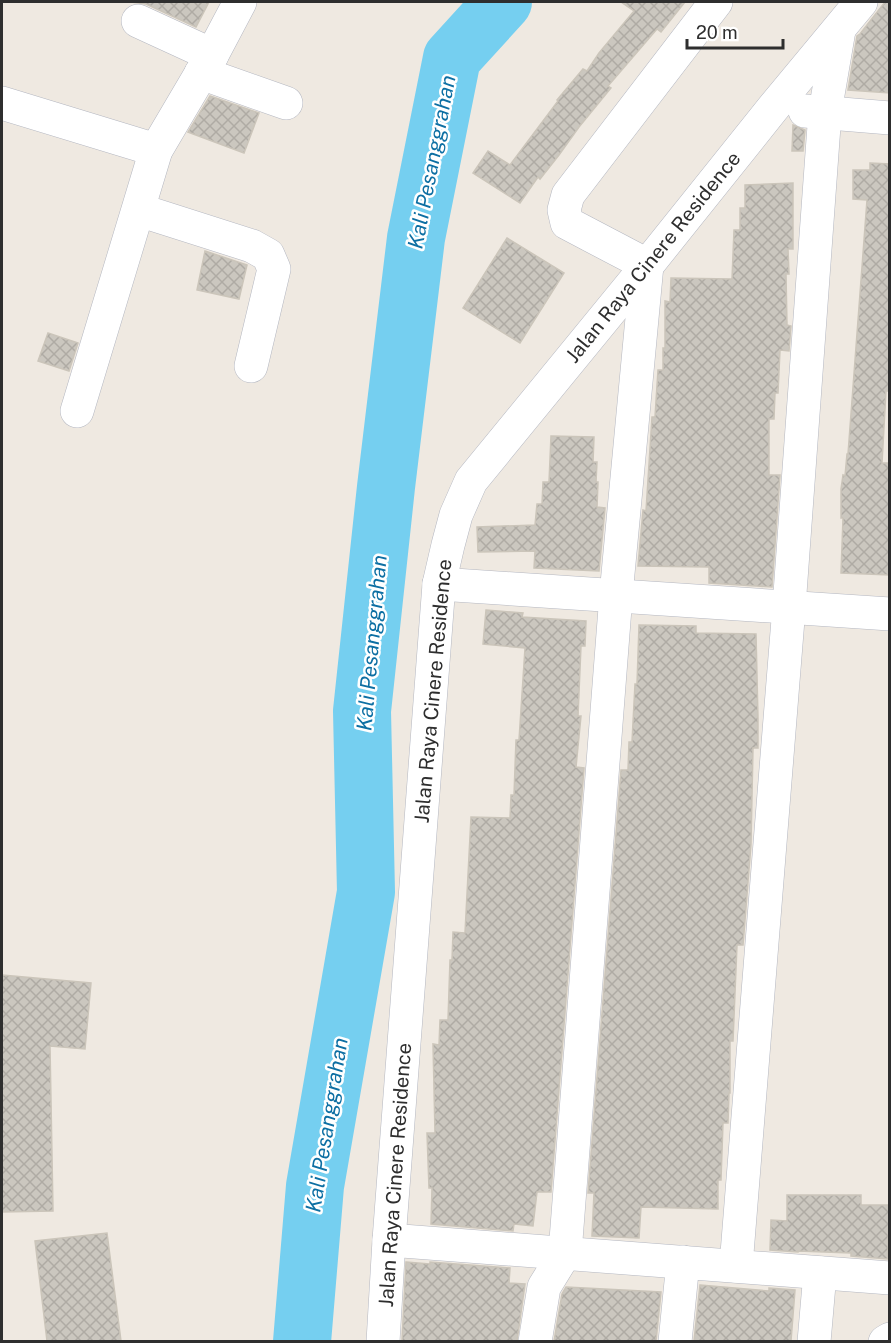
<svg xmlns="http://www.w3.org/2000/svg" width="891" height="1343" viewBox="0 0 891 1343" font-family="'Public Sans',sans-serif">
  <defs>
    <pattern id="building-cross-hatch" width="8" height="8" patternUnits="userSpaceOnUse" patternTransform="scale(1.5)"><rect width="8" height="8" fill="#cbc7bf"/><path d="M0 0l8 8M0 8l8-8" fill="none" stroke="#afaba4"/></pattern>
  </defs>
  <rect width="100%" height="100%" fill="#efe9e1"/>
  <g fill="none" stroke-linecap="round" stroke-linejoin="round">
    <!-- river -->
    <polyline stroke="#75cff0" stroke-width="58" points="302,1342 315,1186 366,892 362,711 386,487 416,238 452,58 503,2"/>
  </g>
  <!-- building -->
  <g fill="url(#building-cross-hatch)" stroke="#cbc5ba" stroke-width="1.5">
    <polygon points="131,2 209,2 196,27 146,4"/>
    <polygon points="621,2 685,2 661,32 657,29 608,86 611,88 579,127 559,155 540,179 538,177 520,203 473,173 488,151 510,165 558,101 557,100 583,69 587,71 599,53 634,11"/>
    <polygon points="885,2 890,2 890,93 848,90 857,36 860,34"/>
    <polygon points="210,96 259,113 244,153 188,132"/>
    <polygon points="793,125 805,130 803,151 792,151"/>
    <polygon points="870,163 890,164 890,391 886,391 882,463 890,463 890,575 841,573 843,518 841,518 841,489 843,475 845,476 847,454 848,454 867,200 853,199 853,170 870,170"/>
    <polygon points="793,183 793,249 788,249 789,274 786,274 787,325 791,326 789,351 780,350 778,393 775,393 774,419 769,419 769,475 780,475 772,587 709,583 709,567 638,566 643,510 646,511 652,417 655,417 658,370 663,370 663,348 665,348 665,301 670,302 671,278 732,279 734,230 740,230 740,208 745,208 745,185"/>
    <polygon points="507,238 564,273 520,343 463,308"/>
    <polygon points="205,251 247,265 239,299 197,290"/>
    <polygon points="48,333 78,343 69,371 38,361"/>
    <polygon points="551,436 594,437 593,462 597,462 596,482 598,482 597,507 605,508 599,571 534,568 535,551 478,552 477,527 535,525 537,504 542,504 543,482 549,482"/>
    <polygon points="486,610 523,613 522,617 586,621 585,646 581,646 578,716 581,716 576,767 584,768 551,1192 537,1192 533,1226 514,1224 513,1231 431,1224 432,1188 429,1188 427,1133 435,1133 433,1044 439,1045 440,1020 448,1020 450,960 452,960 453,932 465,933 471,817 510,818 511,795 514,795 516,740 519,740 525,648 483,644"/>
    <polygon points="639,625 696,626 696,633 756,634 758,718 758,748 753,748 751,844 743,945 737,945 733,1041 730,1041 730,1093 729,1093 728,1123 723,1123 721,1180 718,1180 718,1209 641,1207 639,1238 592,1236 594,1193 588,1193 621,770 628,770 629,742 632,742 635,684 637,684"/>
    <polygon points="2,975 91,983 85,1049 50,1046 53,1211 2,1212"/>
    <polygon points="787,1195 861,1195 861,1205 889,1205 888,1259 851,1256 851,1253 798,1251 798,1252 770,1250 771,1220 787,1221"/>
    <polygon points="107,1233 121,1341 47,1341 35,1241"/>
    <polygon points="406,1262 430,1264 430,1262 510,1268 509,1283 525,1284 517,1341 402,1341"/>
    <polygon points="700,1285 769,1291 769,1288 795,1290 791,1341 694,1341"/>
    <polygon points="566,1287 661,1292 656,1341 554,1341 562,1294"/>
  </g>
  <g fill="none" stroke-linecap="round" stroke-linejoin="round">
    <defs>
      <g id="minor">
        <polyline points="138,21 212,55"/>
        <polyline points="201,73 286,103"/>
        <polyline points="2,103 156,150"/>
        <polyline points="805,111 890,118"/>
        <polyline points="139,210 252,246 268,255 274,269 251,366"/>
        <polyline points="77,411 156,150 212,55 240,2"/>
        <polyline points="439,584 890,614"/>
        <polyline points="389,1240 890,1278"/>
        <polyline points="736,1266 789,607 825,112 839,30"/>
        <polyline points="383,1342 389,1240 439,584 448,545 456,515 471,481 633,283 773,108 861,2"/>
        <polyline points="535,1342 544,1287 565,1253 616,595 647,265 567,223 564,210 568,195 716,2"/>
        <polyline points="675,1342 683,1262"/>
        <polyline points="814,1342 820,1273"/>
        <polyline points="885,1342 890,1339"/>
      </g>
    </defs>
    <!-- minor casing -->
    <use href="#minor" stroke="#b4b7c1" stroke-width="34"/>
    <!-- minor -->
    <use href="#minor" stroke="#fff" stroke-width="33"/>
  </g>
  <g text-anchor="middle" stroke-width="5" stroke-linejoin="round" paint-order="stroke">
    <!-- street labels -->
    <g font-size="20" fill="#2e2e2e" stroke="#fff">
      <text transform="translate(653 257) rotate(-51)" y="7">Jalan Raya Cinere Residence</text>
      <text transform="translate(433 691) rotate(-85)" y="7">Jalan Raya Cinere Residence</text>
      <text transform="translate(395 1175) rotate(-86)" y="7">Jalan Raya Cinere Residence</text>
    </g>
    <!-- water labels -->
    <g font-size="21" font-style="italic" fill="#0d6fa3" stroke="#fff">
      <text transform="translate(432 162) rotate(-79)" y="7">Kali Pesanggrahan</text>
      <text transform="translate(372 643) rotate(-85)" y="7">Kali Pesanggrahan</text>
      <text transform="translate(327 1125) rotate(-81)" y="7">Kali Pesanggrahan</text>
    </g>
  </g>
  <!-- border -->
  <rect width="891" height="1343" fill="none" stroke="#2e2e2e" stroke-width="6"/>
  <!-- scale -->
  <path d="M687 39v9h96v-9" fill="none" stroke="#2e2e2e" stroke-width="3"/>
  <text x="696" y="39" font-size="18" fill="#2e2e2e" stroke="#ffffff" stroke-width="4.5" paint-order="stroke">20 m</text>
</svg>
